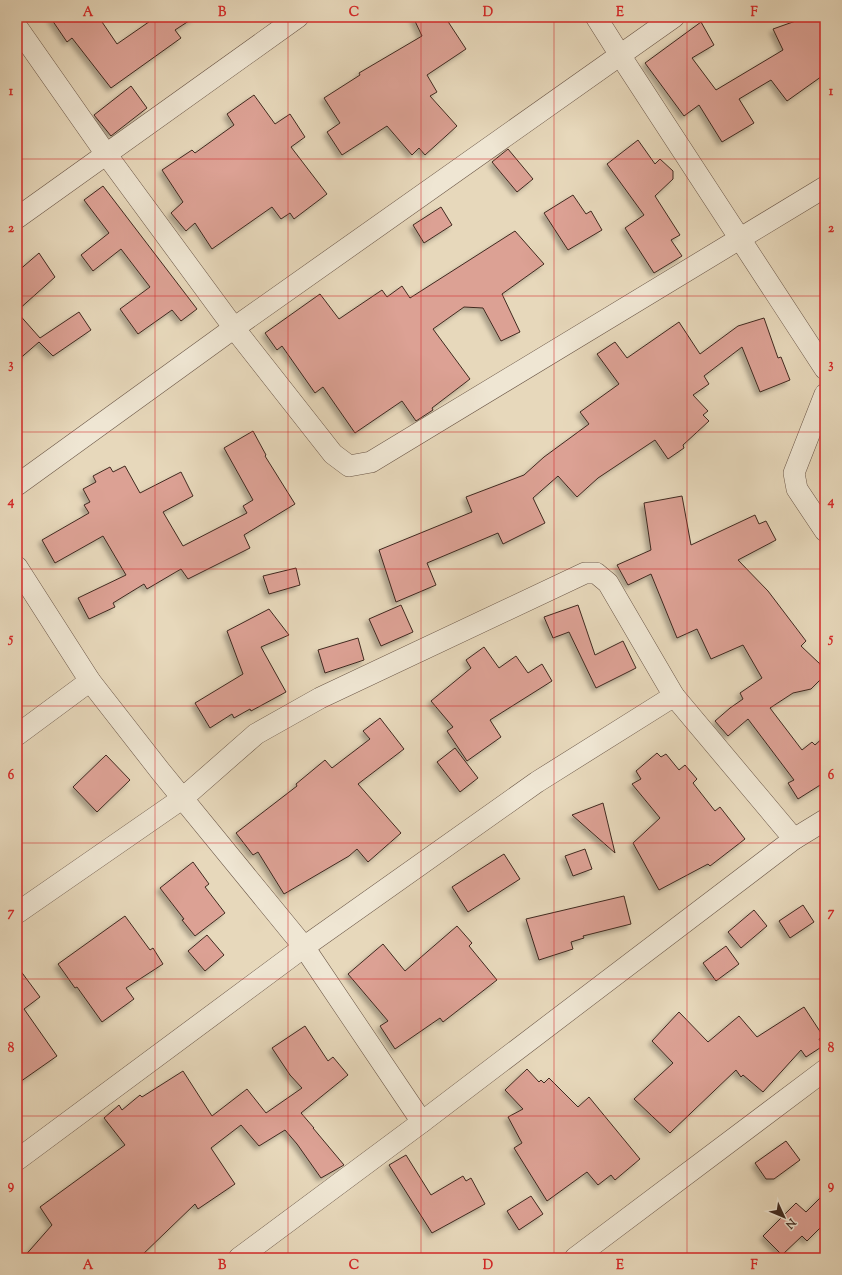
<svg xmlns="http://www.w3.org/2000/svg" width="842" height="1275" viewBox="0 0 842 1275" font-family="'Sorts Mill Goudy',serif">
  <defs>
    <filter id="shadow"><feDropShadow dx="-3.5" dy="3.5" stdDeviation="2" flood-color="#0004"/></filter>
  </defs>
  <rect width="100%" height="100%" fill="#e7d8bb"/>
  <filter id="stains"><feTurbulence type="fractalNoise" baseFrequency=".005" numOctaves="4"/><feColorMatrix values="0 0 0 0 .2 0 0 0 0 .09 0 0 0 0 .02 0 0 0 .5 -.17"/></filter>
  <radialGradient id="worn" r=".72"><stop offset=".6" stop-color="#630" stop-opacity="0"/><stop offset="1" stop-color="#630" stop-opacity=".3"/></radialGradient>
  <!-- building -->
  <g fill="#dca194" stroke="#412a20" filter="url(#shadow)">
    <polygon points="50,17 102,17 100,19 117,44 156,17 195,17 175,30 181,38 111,88 72,38 67,42"/>
    <polygon points="413,17 445,17 466,49 427,75 437,92 430,96 457,126 425,155 419,148 412,155 387,126 342,155 327,132 340,123 324,98 360,75 359,73 422,36"/>
    <polygon points="807,17 825,17 825,74 787,101 771,80 739,99 754,123 722,142 699,105 684,116 645,63 701,22 714,45 692,58 716,90 783,50 773,29"/>
    <polygon points="131,86 147,108 111,136 94,115"/>
    <polygon points="254,95 275,124 290,114 305,137 291,147 327,194 294,219 290,213 281,219 272,207 212,249 195,223 186,231 171,213 183,202 162,170 192,150 195,153 234,125 227,114"/>
    <polygon points="638,140 655,164 660,159 673,171 673,179 655,196 680,235 671,240 682,256 654,273 625,228 644,215 607,164"/>
    <polygon points="508,149 533,179 517,192 492,162"/>
    <polygon points="103,186 197,309 181,321 172,310 138,334 120,309 150,287 121,249 93,271 81,255 109,233 84,200"/>
    <polygon points="573,195 586,214 591,211 602,230 568,250 544,213"/>
    <polygon points="441,207 452,225 424,243 413,225"/>
    <polygon points="515,231 544,264 502,294 520,332 501,341 483,308 464,307 433,329 470,379 432,408 433,410 416,421 402,401 355,433 323,387 315,393 282,346 277,350 265,333 320,294 339,319 382,290 387,297 402,286 410,298"/>
    <polygon points="39,253 55,277 17,311 17,272"/>
    <polygon points="17,312 40,338 79,312 91,330 53,356 39,342 17,361"/>
    <polygon points="764,318 778,358 781,357 790,380 760,392 742,347 704,376 709,384 693,395 708,411 703,415 709,421 683,445 684,448 668,459 655,440 598,478 577,497 558,476 533,498 545,523 503,544 498,533 427,563 436,585 396,602 379,550 472,512 466,497 524,475 544,457 589,424 580,412 619,384 597,354 615,342 627,358 679,322 700,354 738,326"/>
    <polygon points="253,431 266,455 265,456 295,504 244,535 250,548 188,579 181,569 147,589 144,584 113,603 115,607 89,619 78,598 126,575 103,536 55,563 42,540 89,513 84,505 90,502 83,489 96,482 93,476 110,467 113,472 125,466 140,493 181,472 193,496 163,512 183,546 247,513 243,506 253,500 224,448"/>
    <polygon points="682,496 691,545 755,515 759,524 766,521 776,540 738,560 768,591 806,641 801,646 820,664 825,675 811,689 793,693 770,708 802,750 812,742 815,745 825,736 825,782 798,799 788,783 794,780 748,719 728,736 715,721 730,708 743,699 740,693 762,678 743,645 711,659 697,629 677,638 651,574 628,585 617,565 651,550 644,503"/>
    <polygon points="296,568 300,585 269,594 263,576"/>
    <polygon points="401,605 413,632 381,646 369,619"/>
    <polygon points="578,605 595,655 623,641 636,668 596,688 569,632 553,638 544,617"/>
    <polygon points="269,609 289,635 261,647 286,692 251,711 250,709 234,718 232,714 210,728 195,703 243,674 227,631"/>
    <polygon points="358,638 364,660 325,673 318,650"/>
    <polygon points="484,647 499,668 516,656 528,673 542,664 552,681 490,720 501,737 467,761 447,731 453,727 431,701 471,668 466,660"/>
    <polygon points="380,718 404,749 358,784 401,833 368,862 357,849 349,856 284,894 258,852 253,855 236,833 297,786 296,784 325,760 332,768 370,739 363,731"/>
    <polygon points="455,748 478,778 460,792 437,762"/>
    <polygon points="657,753 661,757 666,754 679,770 685,765 697,779 693,783 715,811 720,807 745,839 710,866 708,864 659,890 633,843 660,818 632,784 641,779 636,771"/>
    <polygon points="106,755 130,780 97,812 73,787"/>
    <polygon points="603,803 615,853 572,815"/>
    <polygon points="585,849 592,869 573,876 565,856"/>
    <polygon points="504,854 520,879 468,912 452,887"/>
    <polygon points="193,862 209,884 205,887 225,913 195,936 182,920 184,919 160,888"/>
    <polygon points="624,896 631,924 583,936 584,938 571,942 573,949 539,960 526,919"/>
    <polygon points="803,905 814,922 790,938 779,921"/>
    <polygon points="754,910 767,926 741,948 728,932"/>
    <polygon points="125,916 150,950 153,948 163,964 126,988 134,999 102,1022 77,987 75,988 58,964"/>
    <polygon points="457,926 472,943 469,946 497,980 443,1022 440,1018 395,1049 380,1026 388,1021 348,974 383,944 405,971"/>
    <polygon points="207,935 224,955 205,971 188,951"/>
    <polygon points="726,946 739,964 716,981 703,963"/>
    <polygon points="17,966 40,997 24,1009 57,1056 17,1084"/>
    <polygon points="804,1007 823,1036 819,1039 823,1046 806,1057 801,1050 763,1092 743,1075 741,1077 736,1070 670,1133 634,1099 673,1063 652,1041 679,1012 708,1042 739,1016 757,1037"/>
    <polygon points="305,1026 328,1061 333,1057 348,1075 301,1113 314,1128 313,1128 344,1165 321,1178 297,1144 285,1130 259,1146 241,1125 211,1148 235,1184 198,1209 195,1204 139,1258 23,1258 52,1225 40,1207 125,1145 104,1118 119,1105 122,1110 140,1095 142,1097 183,1071 212,1116 247,1089 266,1113 302,1088 290,1075 272,1048"/>
    <polygon points="527,1069 539,1082 541,1080 544,1083 549,1078 578,1107 589,1097 640,1159 615,1180 611,1175 598,1185 587,1172 547,1201 514,1148 522,1143 508,1117 523,1109 505,1090"/>
    <polygon points="786,1141 800,1160 774,1179 766,1179 755,1163"/>
    <polygon points="406,1155 431,1195 463,1176 466,1181 471,1178 485,1204 432,1233 389,1165"/>
    <polygon points="825,1193 825,1223 807,1241 802,1236 782,1255 763,1236 796,1203 806,1212"/>
    <polygon points="531,1196 543,1214 519,1230 507,1211"/>
  </g>
  <g fill="none" stroke-linecap="round" stroke-linejoin="round">
    <defs>
      <g id="minor">
        <polyline points="596,17 620,55 825,369"/>
        <polyline points="17,27 106,154 234,328 333,454 349,466 371,462 825,187"/>
        <polyline points="17,218 298,17"/>
        <polyline points="825,394 794,473 797,489 825,531"/>
        <polyline points="17,485 234,328 674,17"/>
        <polyline points="17,567 90,681 161,772 304,947 422,1122"/>
        <polyline points="17,735 90,681"/>
        <polyline points="17,913 183,798 256,734 320,698 585,573 596,573 608,583 674,696"/>
        <polyline points="17,1160 304,947 537,782 674,696 794,839"/>
        <polyline points="239,1258 422,1122 794,839 825,820"/>
        <polyline points="575,1258 825,1070"/>
      </g>
    </defs>
    <!-- minor casing -->
    <use href="#minor" stroke="#6a5647" stroke-width="22"/>
    <!-- minor -->
    <use href="#minor" stroke="#efe6d3" stroke-width="21"/>
  </g>
  <!-- grid -->
  <path fill="none" stroke="#d62828" stroke-width="1" stroke-opacity="0.55" d="M 155,17 L 155,1258M 288,17 L 288,1258M 421,17 L 421,1258M 554,17 L 554,1258M 687,17 L 687,1258M 17,159 L 825,159M 17,296 L 825,296M 17,432 L 825,432M 17,569 L 825,569M 17,706 L 825,706M 17,843 L 825,843M 17,979 L 825,979M 17,1116 L 825,1116"/>
  <!-- margin -->
  <rect width="842" height="1275" fill="none" stroke="#e7d8bb" stroke-width="44"/>
  <!-- north arrow -->
  <g transform="translate(784 1217) rotate(134)" stroke="#efe6d3" stroke-width="3" paint-order="stroke">
  <path d="M0-3L7 15L0 10L-7 15Z" fill="#412a20"/>
  <text y="-6" font-size="11" font-weight="bold" text-anchor="middle" fill="#412a20">N</text>
  </g>
  <rect x="22" y="22" width="798" height="1231" fill="none" stroke="#d62828" stroke-width="1.5"/>
  <g font-size="13" text-anchor="middle" font-weight="bold" fill="#d62828">
    <text x="88" y="16">A</text>
    <text x="222" y="16">B</text>
    <text x="354" y="16">C</text>
    <text x="488" y="16">D</text>
    <text x="620" y="16">E</text>
    <text x="754" y="16">F</text>
    <text x="11" y="95">1</text>
    <text x="831" y="95">1</text>
    <text x="11" y="232">2</text>
    <text x="831" y="232">2</text>
    <text x="11" y="368">3</text>
    <text x="831" y="368">3</text>
    <text x="11" y="505">4</text>
    <text x="831" y="505">4</text>
    <text x="11" y="642">5</text>
    <text x="831" y="642">5</text>
    <text x="11" y="779">6</text>
    <text x="831" y="779">6</text>
    <text x="11" y="916">7</text>
    <text x="831" y="916">7</text>
    <text x="11" y="1052">8</text>
    <text x="831" y="1052">8</text>
    <text x="11" y="1189">9</text>
    <text x="831" y="1189">9</text>
    <text x="88" y="1269">A</text>
    <text x="222" y="1269">B</text>
    <text x="354" y="1269">C</text>
    <text x="488" y="1269">D</text>
    <text x="620" y="1269">E</text>
    <text x="754" y="1269">F</text>
  </g>
  <rect width="100%" height="100%" filter="url(#stains)"/>
  <rect width="100%" height="100%" fill="url(#worn)"/>
</svg>
